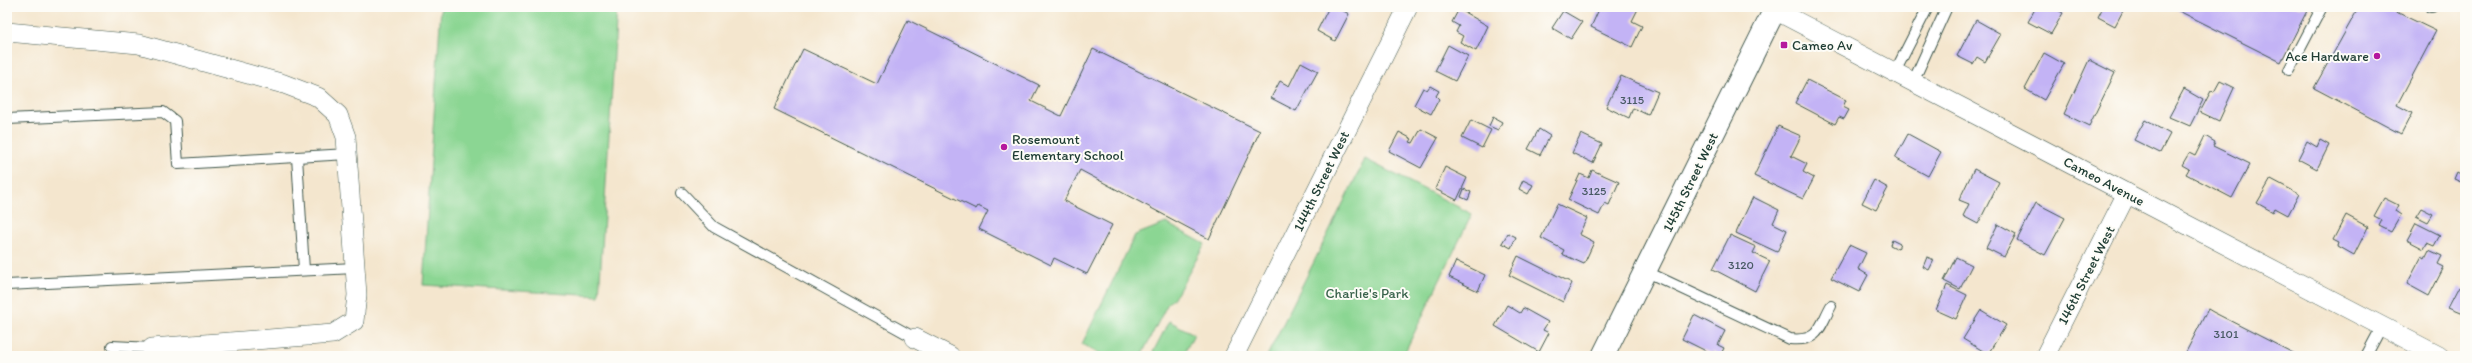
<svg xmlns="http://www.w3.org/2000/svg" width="2472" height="363" viewBox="0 0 2472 363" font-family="Itim,sans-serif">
  <rect width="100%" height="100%" fill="#fdfcf7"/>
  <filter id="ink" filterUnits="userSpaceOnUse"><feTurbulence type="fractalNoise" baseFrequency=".025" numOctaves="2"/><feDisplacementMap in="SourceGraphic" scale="8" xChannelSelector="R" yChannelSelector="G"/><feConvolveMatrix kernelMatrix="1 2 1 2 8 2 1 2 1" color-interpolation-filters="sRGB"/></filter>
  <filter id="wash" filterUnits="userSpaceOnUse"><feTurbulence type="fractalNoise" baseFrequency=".012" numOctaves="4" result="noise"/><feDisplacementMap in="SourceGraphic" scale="16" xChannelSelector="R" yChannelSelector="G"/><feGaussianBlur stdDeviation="0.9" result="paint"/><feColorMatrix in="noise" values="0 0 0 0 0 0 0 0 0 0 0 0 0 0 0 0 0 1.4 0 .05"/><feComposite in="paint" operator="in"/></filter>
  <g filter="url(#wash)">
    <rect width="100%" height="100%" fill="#f4e6ce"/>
    <!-- green -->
    <g fill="#8bd693" stroke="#558a64">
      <polygon points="441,7 617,7 599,296 423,285"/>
      <polygon points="1365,159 1472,214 1403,356 1267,356"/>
      <polygon points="1166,223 1205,244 1177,294 1167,305 1141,356 1105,356 1082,344 1135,235"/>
      <polygon points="1169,321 1194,334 1183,356 1151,356"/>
    </g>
    <g id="blocks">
      <!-- building -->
      <g fill="#c3b3f5">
        <polygon points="1329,7 1336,7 1349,14 1335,41 1317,31"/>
        <polygon points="1600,7 1639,7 1632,21 1642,26 1632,47 1591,27"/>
        <polygon points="2036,7 2052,7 2063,13 2051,34 2028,22"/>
        <polygon points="2103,7 2125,7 2115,26 2098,17"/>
        <polygon points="2171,7 2309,7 2281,62"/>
        <polygon points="2359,7 2386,7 2436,31 2397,105 2412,113 2401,134 2314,88"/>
        <polygon points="1459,9 1488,26 1476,51 1460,42 1463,36 1456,32 1459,26 1452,22"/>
        <polygon points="1563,11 1582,22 1571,39 1552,28"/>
        <polygon points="908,20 1039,85 1031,101 1061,116 1093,49 1260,131 1209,239 1080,170 1064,201 1112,225 1087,274 1054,258 1051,265 979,229 988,211 978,206 976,209 774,109 803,49 877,84"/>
        <polygon points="1976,20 2001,34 1985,62 1977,57 1973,64 1957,56"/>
        <polygon points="1448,45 1468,56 1455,81 1435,71"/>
        <polygon points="2044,53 2064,64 2044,100 2025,89"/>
        <polygon points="2089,60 2115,73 2089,126 2064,114"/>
        <polygon points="1301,62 1318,71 1296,111 1271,98 1280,81 1289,86"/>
        <polygon points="1621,76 1658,92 1648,115 1633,108 1629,118 1606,107"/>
        <polygon points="1807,80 1846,100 1843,107 1849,110 1844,119 1839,117 1835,124 1795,103"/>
        <polygon points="2220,81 2234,88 2219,121 2200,112 2211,91 2214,92"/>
        <polygon points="1430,86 1439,91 1436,96 1439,99 1431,114 1414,105 1423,88 1427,90"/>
        <polygon points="2184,89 2203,100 2190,126 2169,117"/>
        <polygon points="1493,117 1502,122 1498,130 1489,126"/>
        <polygon points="1471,120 1491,130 1482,148 1462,138"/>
        <polygon points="2145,120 2170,134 2160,153 2134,140"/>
        <polygon points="1778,126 1801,136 1791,156 1807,164 1803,172 1814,178 1803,199 1754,176"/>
        <polygon points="1421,129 1438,138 1421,168 1389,151 1399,132 1412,139 1410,142 1413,143"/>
        <polygon points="1539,129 1550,136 1540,155 1528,149"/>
        <polygon points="1581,134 1602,144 1593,163 1572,153"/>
        <polygon points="1908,134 1941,152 1928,176 1895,158"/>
        <polygon points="2205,136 2215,142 2213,146 2250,164 2232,198 2186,174 2189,169 2182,165 2189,153 2195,156"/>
        <polygon points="2320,140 2329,145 2317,169 2298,159 2307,141 2317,147"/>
        <polygon points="1445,167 1467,178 1457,200 1435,189"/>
        <polygon points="1974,169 1999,182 1978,224 1963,216 1969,204 1959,200"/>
        <polygon points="1592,170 1619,182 1609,205 1605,203 1599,215 1568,200 1580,174 1589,178"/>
        <polygon points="2457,172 2464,176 2461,182 2454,179"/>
        <polygon points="2271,179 2299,194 2288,215 2275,208 2273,212 2257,203"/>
        <polygon points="1523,180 1533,185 1528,194 1519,189"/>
        <polygon points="1874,180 1888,188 1876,210 1862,203"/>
        <polygon points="1464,189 1471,192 1468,200 1461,197"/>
        <polygon points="1753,197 1779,210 1773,223 1787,230 1777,252 1736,233"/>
        <polygon points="2384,198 2398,205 2395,211 2401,215 2391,232 2379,226 2382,220 2374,216"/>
        <polygon points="2036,203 2065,218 2045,255 2017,240"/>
        <polygon points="1557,204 1587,218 1579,234 1594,242 1584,264 1562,254 1564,250 1541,238"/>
        <polygon points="2421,208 2433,214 2428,222 2416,216"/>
        <polygon points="2346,215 2368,227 2354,255 2338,246 2339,243 2333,240"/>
        <polygon points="2416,223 2440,235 2434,246 2427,243 2424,249 2407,240"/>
        <polygon points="1998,224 2016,234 2004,257 1986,248"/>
        <polygon points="1508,233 1516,237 1511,248 1502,243"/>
        <polygon points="1730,235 1756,247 1753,253 1770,261 1755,291 1713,269"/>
        <polygon points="1892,240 1900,244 1898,249 1890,245"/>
        <polygon points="1849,245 1866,253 1858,269 1868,275 1859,292 1831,278"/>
        <polygon points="2429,250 2442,256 2438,264 2444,267 2429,296 2407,284 2422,256 2425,258"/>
        <polygon points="1518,256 1572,283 1563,302 1509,275"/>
        <polygon points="1927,257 1934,260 1929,270 1923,267"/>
        <polygon points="1956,257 1972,265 1960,289 1944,281"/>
        <polygon points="1456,261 1485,275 1478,291 1449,277"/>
        <polygon points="1947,285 1967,295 1956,319 1936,310"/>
        <polygon points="2459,287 2465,290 2465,315 2448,308"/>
        <polygon points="1507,305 1520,313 1523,308 1548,322 1543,330 1549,333 1539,352 1495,326"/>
        <polygon points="2208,309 2213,312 2299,356 2184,356"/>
        <polygon points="1981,310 2006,325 1988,354 1963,339"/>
        <polygon points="1694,315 1725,331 1718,345 1724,348 1720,356 1713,352 1712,354 1682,339"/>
      </g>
    </g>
  </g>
  <g filter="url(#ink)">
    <use href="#blocks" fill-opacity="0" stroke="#3f564b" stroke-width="1"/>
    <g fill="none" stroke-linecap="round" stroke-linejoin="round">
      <defs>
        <g id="service">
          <polyline points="2430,7 2432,7"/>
          <polyline points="2289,70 2322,7"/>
          <polyline points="1895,72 1928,7"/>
          <polyline points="1913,82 1947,7"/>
          <polyline points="7,119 163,112 175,121 178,164 348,154"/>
          <polyline points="297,157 304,270"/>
          <polyline points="682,193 714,227 915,338"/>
          <path d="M 1645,271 L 1790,339 C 1819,342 1819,328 1831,306"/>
          <polyline points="7,285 355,268"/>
          <polyline points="112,346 152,348"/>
          <polyline points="2366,356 2382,326"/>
        </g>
        <g id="minor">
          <polyline points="1769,7 2439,356"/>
          <polyline points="7,32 139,44 284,84 318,97 338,115 346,137 357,295 354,321 333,334 152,348 153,356"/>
          <polyline points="915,338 950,356"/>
          <polyline points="1234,356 1408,7"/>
          <polyline points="2045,356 2127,193"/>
        </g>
        <polyline id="tertiary" points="1603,356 1776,7"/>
      </defs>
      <!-- service casing -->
      <use href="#service" stroke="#3f564b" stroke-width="12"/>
      <!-- minor casing -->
      <use href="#minor" stroke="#3f564b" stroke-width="20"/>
      <!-- tertiary casing -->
      <use href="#tertiary" stroke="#3f564b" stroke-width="24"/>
      <!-- service -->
      <use href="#service" stroke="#fff" stroke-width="10"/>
      <!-- minor -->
      <use href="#minor" stroke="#fff" stroke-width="19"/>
      <!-- tertiary -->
      <use href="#tertiary" stroke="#fff" stroke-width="22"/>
    </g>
  </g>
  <!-- markers -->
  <g fill="#b5179e" stroke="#fdfcf7" stroke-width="1.5">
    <rect x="1780" y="41" width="8" height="8" rx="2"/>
    <circle cx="2377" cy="56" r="4"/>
    <circle cx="1004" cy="147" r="4"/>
  </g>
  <g text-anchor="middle" stroke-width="4" stroke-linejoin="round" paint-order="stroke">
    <!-- number labels -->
    <g font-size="12" fill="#485a64">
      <text x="1632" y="104">3115</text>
      <text x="1594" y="195">3125</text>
      <text x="1741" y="269">3120</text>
      <text x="2226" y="338">3101</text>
    </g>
    <!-- poi labels -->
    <g font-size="14" fill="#1f3d34" stroke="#fdfcf7" text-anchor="start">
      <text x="1792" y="50">Cameo Av</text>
      <text x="2369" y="61" text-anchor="end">Ace Hardware</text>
      <text x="1012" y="144">Rosemount<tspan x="1012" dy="16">Elementary School</tspan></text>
    </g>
    <!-- street labels -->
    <g font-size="14" fill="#1f3d34" stroke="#fdfcf7">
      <text transform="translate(1321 181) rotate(-64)" y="5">144th Street West</text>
      <text transform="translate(2104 181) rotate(28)" y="5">Cameo Avenue</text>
      <text transform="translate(1690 182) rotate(-64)" y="5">145th Street West</text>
      <text transform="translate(2086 275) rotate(-63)" y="5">146th Street West</text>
    </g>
    <!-- park labels -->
    <g font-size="14" fill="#3a634c" stroke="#fdfcf7">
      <text x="1367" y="298">Charlie's Park</text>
    </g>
  </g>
  <!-- margin -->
  <rect width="2472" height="363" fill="none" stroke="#fdfcf7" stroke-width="24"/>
</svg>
